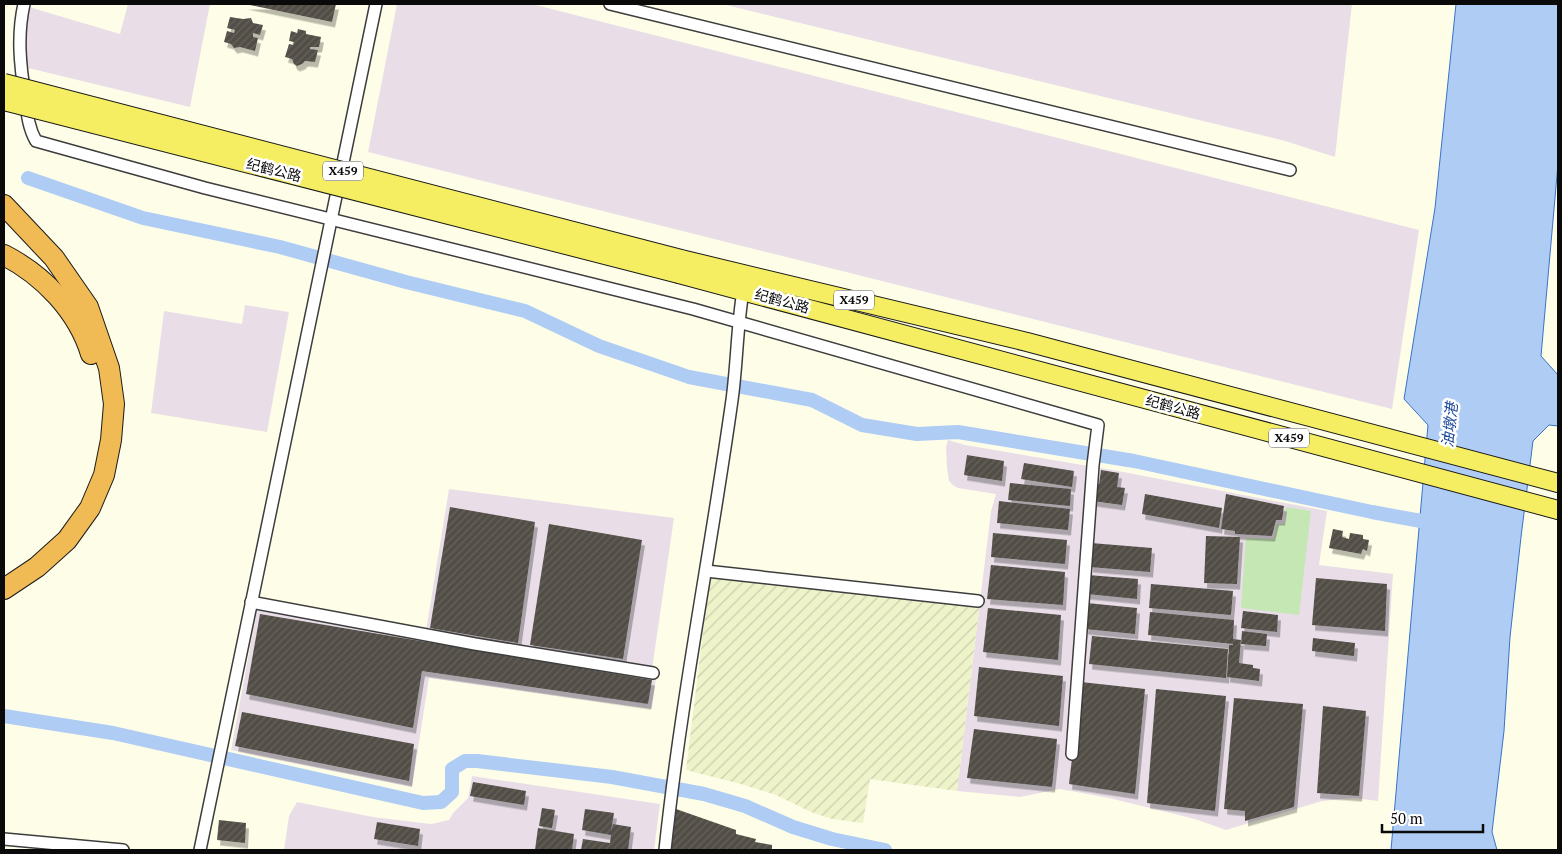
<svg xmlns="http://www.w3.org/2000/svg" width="1562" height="854" viewBox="0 0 1562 854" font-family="'PT Serif','Noto Sans SC',serif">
  <defs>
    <pattern id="farmland-furrows" width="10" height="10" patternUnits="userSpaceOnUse" patternTransform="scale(1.25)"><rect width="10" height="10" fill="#eef3ca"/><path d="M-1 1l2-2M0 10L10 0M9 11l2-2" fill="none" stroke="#cbcfac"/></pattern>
    <pattern id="building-hatch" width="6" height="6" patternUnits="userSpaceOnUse" patternTransform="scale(1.25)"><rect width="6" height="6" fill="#524e47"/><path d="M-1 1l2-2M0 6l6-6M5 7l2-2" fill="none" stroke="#66635d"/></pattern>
    <filter id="shadow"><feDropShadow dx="3" dy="5.5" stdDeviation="0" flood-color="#0004"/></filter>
  </defs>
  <rect width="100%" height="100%" fill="#fefee8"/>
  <!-- industrial -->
  <g fill="#e9dee8">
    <polygon points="128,4 210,4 190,107 28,68 24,43 29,7 120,34"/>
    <polygon points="397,4 532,4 1419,230 1392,409 368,152"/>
    <polygon points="722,4 1352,4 1335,157 1285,141"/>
    <polygon points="245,305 289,312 267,432 151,413 164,311 242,324"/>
    <polygon points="948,440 965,445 1118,471 1327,511 1319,565 1393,574 1378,801 1353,798 1322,801 1226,830 1195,819 1109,798 1060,789 1020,797 957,791 991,511 996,494 958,488 954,486 949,481 947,468 946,447"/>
    <polygon points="449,489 674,518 652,669 426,631"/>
    <polygon points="257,610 656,677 652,709 429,678 412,787 231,750"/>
    <polygon points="472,776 660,804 654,850 284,850 289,816 297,802 373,817 431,824 449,820 453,813 468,798"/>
  </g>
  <!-- farmland -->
  <polygon fill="url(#farmland-furrows)" points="710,576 978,601 979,609 957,791 870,779 863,823 832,819 811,812 776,795 741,784 686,770"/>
  <!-- grass -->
  <polygon fill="#c4e7b4" points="1286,507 1311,511 1299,615 1241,608 1246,538 1274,539 1277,524 1285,524"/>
  <!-- water -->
  <polygon fill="#afccf4" stroke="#3873c9" points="1456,4 1558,4 1558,164 1541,356 1558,375 1558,426 1549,425 1533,441 1521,537 1510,637 1504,731 1492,832 1497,850 1391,850 1428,425 1404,399 1435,208"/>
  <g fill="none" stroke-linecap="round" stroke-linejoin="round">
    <!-- canal -->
    <g stroke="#afccf4" stroke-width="14">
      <polyline points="28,178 143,218 280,247 406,282 525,311 599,346 689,377 812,400 862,425 917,434 958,432 1134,461 1372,512 1421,521"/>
      <polyline points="4,716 113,733 423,803 441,802 452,792 452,769 465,761 477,761 612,777 704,794 745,806 793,827 832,839 885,850"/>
    </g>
  </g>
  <!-- building -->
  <g fill="url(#building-hatch)" filter="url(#shadow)">
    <polygon points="245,4 336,4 332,22"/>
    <polygon points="230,17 243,19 251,18 253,23 263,25 260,35 253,33 253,37 258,38 255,51 240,47 234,48 231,44 224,42 227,31 234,33 235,30 227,28"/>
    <polygon points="298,29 306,31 306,34 321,37 319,47 310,47 310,49 318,50 315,62 305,61 302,64 297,66 294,64 292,59 285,57 289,44 293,45 294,42 289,41 291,31 297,33"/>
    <polygon points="967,455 1004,461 1002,481 964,475"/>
    <polygon points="1024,463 1074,471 1072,487 1021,479"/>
    <polygon points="1101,470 1119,473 1117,487 1125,488 1122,505 1093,501 1095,483 1099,484"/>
    <polygon points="1010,483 1071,489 1070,506 1008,500"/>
    <polygon points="1145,494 1222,508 1219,528 1142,514"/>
    <polygon points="1226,494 1284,506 1282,520 1276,520 1272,536 1235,534 1235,531 1221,529"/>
    <polygon points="999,501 1070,509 1068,530 997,523"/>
    <polygon points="450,507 535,522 518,643 430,628"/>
    <polygon points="549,524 642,540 623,659 530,645"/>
    <polygon points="1333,529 1343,531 1342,537 1349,539 1350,533 1363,535 1363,539 1369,540 1367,551 1363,549 1361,554 1329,548"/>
    <polygon points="993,533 1067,540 1065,564 991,557"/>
    <polygon points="1206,536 1240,537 1237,584 1204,583"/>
    <polygon points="1091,543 1152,548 1150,572 1090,567"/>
    <polygon points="991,565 1065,572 1063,605 987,599"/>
    <polygon points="1088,575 1138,579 1137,599 1087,594"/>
    <polygon points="1316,578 1387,584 1385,631 1312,625"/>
    <polygon points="1151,584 1233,591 1231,615 1149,608"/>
    <polygon points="1087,603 1137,608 1135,634 1085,629"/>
    <polygon points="988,608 1061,615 1058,660 983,652"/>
    <polygon points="1243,611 1278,615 1277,632 1241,628"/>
    <polygon points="1150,612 1234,620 1233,639 1241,640 1239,663 1253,665 1253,668 1260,669 1259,681 1227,677 1229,645 1233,645 1233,644 1148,635"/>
    <polygon points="260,614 652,680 648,704 422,671 413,728 246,694"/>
    <polygon points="1242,631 1267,634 1266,646 1241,644"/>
    <polygon points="1092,636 1228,649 1226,678 1089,664"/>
    <polygon points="1313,638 1355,643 1354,656 1312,651"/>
    <polygon points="979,667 1063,676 1059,726 974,716"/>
    <polygon points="1081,682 1145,689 1135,794 1069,784"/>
    <polygon points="1156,689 1226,696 1215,811 1147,803"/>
    <polygon points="1234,698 1303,704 1294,807 1245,821 1245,811 1224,809"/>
    <polygon points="1323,706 1366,711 1359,796 1317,793"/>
    <polygon points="242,712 414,744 409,781 235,746"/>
    <polygon points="974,729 1057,739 1052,787 967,778"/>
    <polygon points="473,782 526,791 524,805 470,796"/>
    <polygon points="542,808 555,810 552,828 539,826"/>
    <polygon points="585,809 614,813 611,831 613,824 631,827 628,850 581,850 583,839 610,843 611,835 582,830"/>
    <polygon points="676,809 736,830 736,834 756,839 755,842 772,845 772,850 671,850"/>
    <polygon points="219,820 246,823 245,843 217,840"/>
    <polygon points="377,822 420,829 418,846 374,839"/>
    <polygon points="538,828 574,834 572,850 535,850"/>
  </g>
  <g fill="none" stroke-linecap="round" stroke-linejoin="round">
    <defs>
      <g id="street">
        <path d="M 24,4 C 17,35 20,65 25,96 C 27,112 28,127 36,141 L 205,188 L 693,309 L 1098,425 L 1093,465 L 1072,754"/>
        <polyline points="610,4 1290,170"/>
        <polyline points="706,571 978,601"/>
        <polyline points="251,602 475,644 653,673"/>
        <polyline points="4,839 123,850"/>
        <polyline points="200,850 376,4"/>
        <path d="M 665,850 C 681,699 711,550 732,400 C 737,364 737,327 743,291"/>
      </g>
      <g id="primary">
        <polyline points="681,259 1027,342 1558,483"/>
        <polyline points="679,274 1558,510"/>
      </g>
      <g id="highway">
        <polyline points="4,205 54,258 88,307 109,368 114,404 111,440 104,475 90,508 67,540 37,567 4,589"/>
        <path d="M 4,255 C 43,275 78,311 91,354"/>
      </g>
    </defs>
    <!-- street casing -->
    <use href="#street" stroke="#3d3d3d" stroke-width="14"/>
    <!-- primary casing -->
    <use href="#primary" stroke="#1b1b1b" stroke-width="20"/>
    <!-- highway casing -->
    <use href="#highway" stroke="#1b1b1b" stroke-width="22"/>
    <!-- street -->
    <use href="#street" stroke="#fff" stroke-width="11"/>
    <!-- primary -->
    <use href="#primary" stroke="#f5ee62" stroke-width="18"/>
    <!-- highway -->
    <use href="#highway" stroke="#f0ba54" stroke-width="20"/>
    <defs>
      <g id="primary-bridge">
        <polyline points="4,83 681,259"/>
        <polyline points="4,101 679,274"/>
      </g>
    </defs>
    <!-- primary-bridge casing -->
    <use href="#primary-bridge" stroke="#1b1b1b" stroke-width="20" stroke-linecap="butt"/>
    <!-- primary-bridge -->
    <use href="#primary-bridge" stroke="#f5ee62" stroke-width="18"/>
  </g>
  <g text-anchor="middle" stroke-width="5" stroke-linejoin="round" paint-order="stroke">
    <!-- shield labels -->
    <g fill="#fff" stroke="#545454" stroke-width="1">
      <rect x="323" y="161.5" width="40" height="19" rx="4"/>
      <rect x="834" y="290.5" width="40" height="19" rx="4"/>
      <rect x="1269" y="428.5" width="40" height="19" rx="4"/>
    </g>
    <g font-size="12" font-weight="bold" fill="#0a0a0a">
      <text x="343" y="175">X459</text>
      <text x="854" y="304">X459</text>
      <text x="1289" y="442">X459</text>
    </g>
    <!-- street labels -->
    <g font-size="14" fill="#0a0a0a" stroke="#fff">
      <text transform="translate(274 170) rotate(14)" y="5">纪鹤公路</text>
      <text transform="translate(782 301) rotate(15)" y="5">纪鹤公路</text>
      <text transform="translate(1173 407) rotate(15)" y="5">纪鹤公路</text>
    </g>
    <!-- water labels -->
    <g font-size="15" font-style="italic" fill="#194797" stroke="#fff">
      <text transform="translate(1450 425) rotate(-84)" y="5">油墩港</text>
    </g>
  </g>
  <!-- border -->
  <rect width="1562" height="854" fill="none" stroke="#0a0a0a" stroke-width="10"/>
  <!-- scale -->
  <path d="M1382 824v8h101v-8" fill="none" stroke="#0a0a0a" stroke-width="2.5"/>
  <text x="1390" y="824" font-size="15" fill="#0a0a0a" stroke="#ffffff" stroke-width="4" paint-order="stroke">50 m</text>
</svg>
